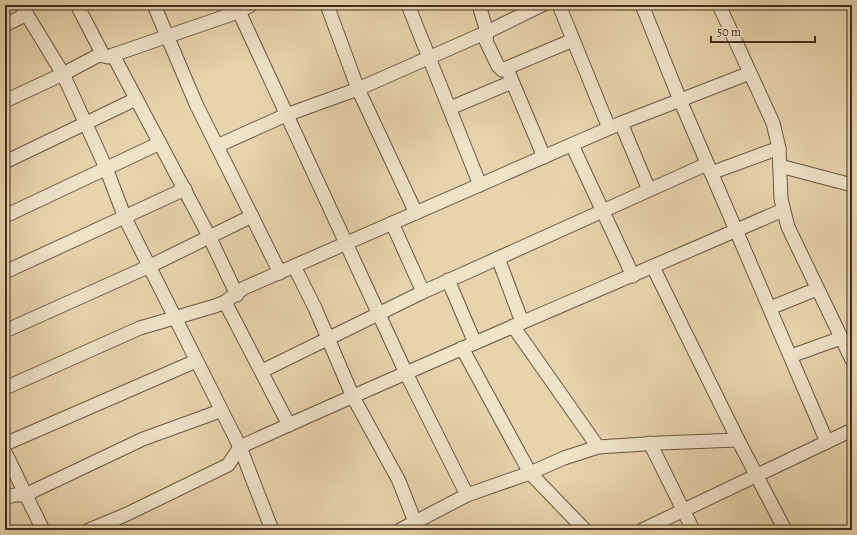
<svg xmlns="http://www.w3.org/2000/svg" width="857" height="535" viewBox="0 0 857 535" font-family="Alegreya,serif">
  <rect width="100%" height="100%" fill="#e7d4ad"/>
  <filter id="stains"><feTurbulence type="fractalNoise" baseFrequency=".005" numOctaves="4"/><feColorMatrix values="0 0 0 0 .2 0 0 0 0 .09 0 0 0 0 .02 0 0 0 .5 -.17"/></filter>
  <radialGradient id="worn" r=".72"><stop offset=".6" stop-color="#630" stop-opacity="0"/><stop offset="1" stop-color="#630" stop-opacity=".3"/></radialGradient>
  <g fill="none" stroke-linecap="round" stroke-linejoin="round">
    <defs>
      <g id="minor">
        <polyline points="21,5 63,74 106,168 125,218 240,447 272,530"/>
        <polyline points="77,5 103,55"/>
        <polyline points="154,5 196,104 280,273"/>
        <polyline points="236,5 406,373 467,495"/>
        <polyline points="327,5 358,89 416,213"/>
        <polyline points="408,5 480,185"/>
        <polyline points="479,5 487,32 486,41 498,66 502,70 573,40"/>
        <polyline points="559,5 609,128"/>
        <polyline points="642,5 680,100 827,442"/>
        <polyline points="719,5 773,123 779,148 781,199 788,227 852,360"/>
        <polyline points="5,25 27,14"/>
        <polyline points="113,55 209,236 237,295"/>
        <polyline points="507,69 544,157"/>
        <polyline points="5,101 63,74 99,55 108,57 113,55 238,12 251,5"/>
        <polyline points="450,108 512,82"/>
        <polyline points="621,123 649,190"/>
        <polyline points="572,145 633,276"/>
        <polyline points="217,146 286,115 358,89 487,32 542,5"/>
        <polyline points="5,162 136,99"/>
        <polyline points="780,166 852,185"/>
        <polyline points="711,173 779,148"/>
        <polyline points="5,216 160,143"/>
        <polyline points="392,223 423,292"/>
        <polyline points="498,258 522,322"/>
        <polyline points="294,266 315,308 353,397 399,481 415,522"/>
        <polyline points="653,267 738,440 785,530"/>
        <polyline points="5,272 185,189"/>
        <polyline points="448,280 475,343"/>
        <polyline points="225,302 289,425"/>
        <polyline points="770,308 817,289"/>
        <polyline points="513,326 598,447"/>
        <polyline points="5,331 150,266 252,216"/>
        <polyline points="462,348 530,473 585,530"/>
        <polyline points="791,356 841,338"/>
        <polyline points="262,371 423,292 707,164"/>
        <polyline points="5,388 140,328 215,306 225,302 244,288 621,123 750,73"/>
        <polyline points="650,443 693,530"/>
        <polyline points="5,444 196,361"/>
        <polyline points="5,452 43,530"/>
        <polyline points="5,498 14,495 25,495 143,439 220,411"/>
        <path d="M 89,530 L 125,515 L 228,465 L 240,447 C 419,365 602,289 783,210"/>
        <polyline points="400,530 467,495 530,473 564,458 598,447 660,443 738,440"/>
        <polyline points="642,530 852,430"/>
      </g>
    </defs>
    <!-- minor casing -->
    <use href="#minor" stroke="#695843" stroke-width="15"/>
    <!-- minor -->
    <use href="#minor" stroke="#efe3ca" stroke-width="13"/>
  </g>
  <!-- margin -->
  <rect width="857" height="535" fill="none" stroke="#e7d4ad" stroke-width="20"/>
  <rect x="6" y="6" width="845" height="523" fill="none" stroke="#3f2e20" stroke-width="2"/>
  <rect x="10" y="10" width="837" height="515" fill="none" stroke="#3f2e20"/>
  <!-- scale -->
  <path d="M711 36v6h104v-6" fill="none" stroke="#3f2e20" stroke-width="2"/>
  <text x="717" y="36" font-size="12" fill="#3f2e20" stroke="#efe3ca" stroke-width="3" paint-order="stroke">50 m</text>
  <rect width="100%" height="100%" filter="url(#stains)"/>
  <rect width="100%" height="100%" fill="url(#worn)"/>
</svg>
